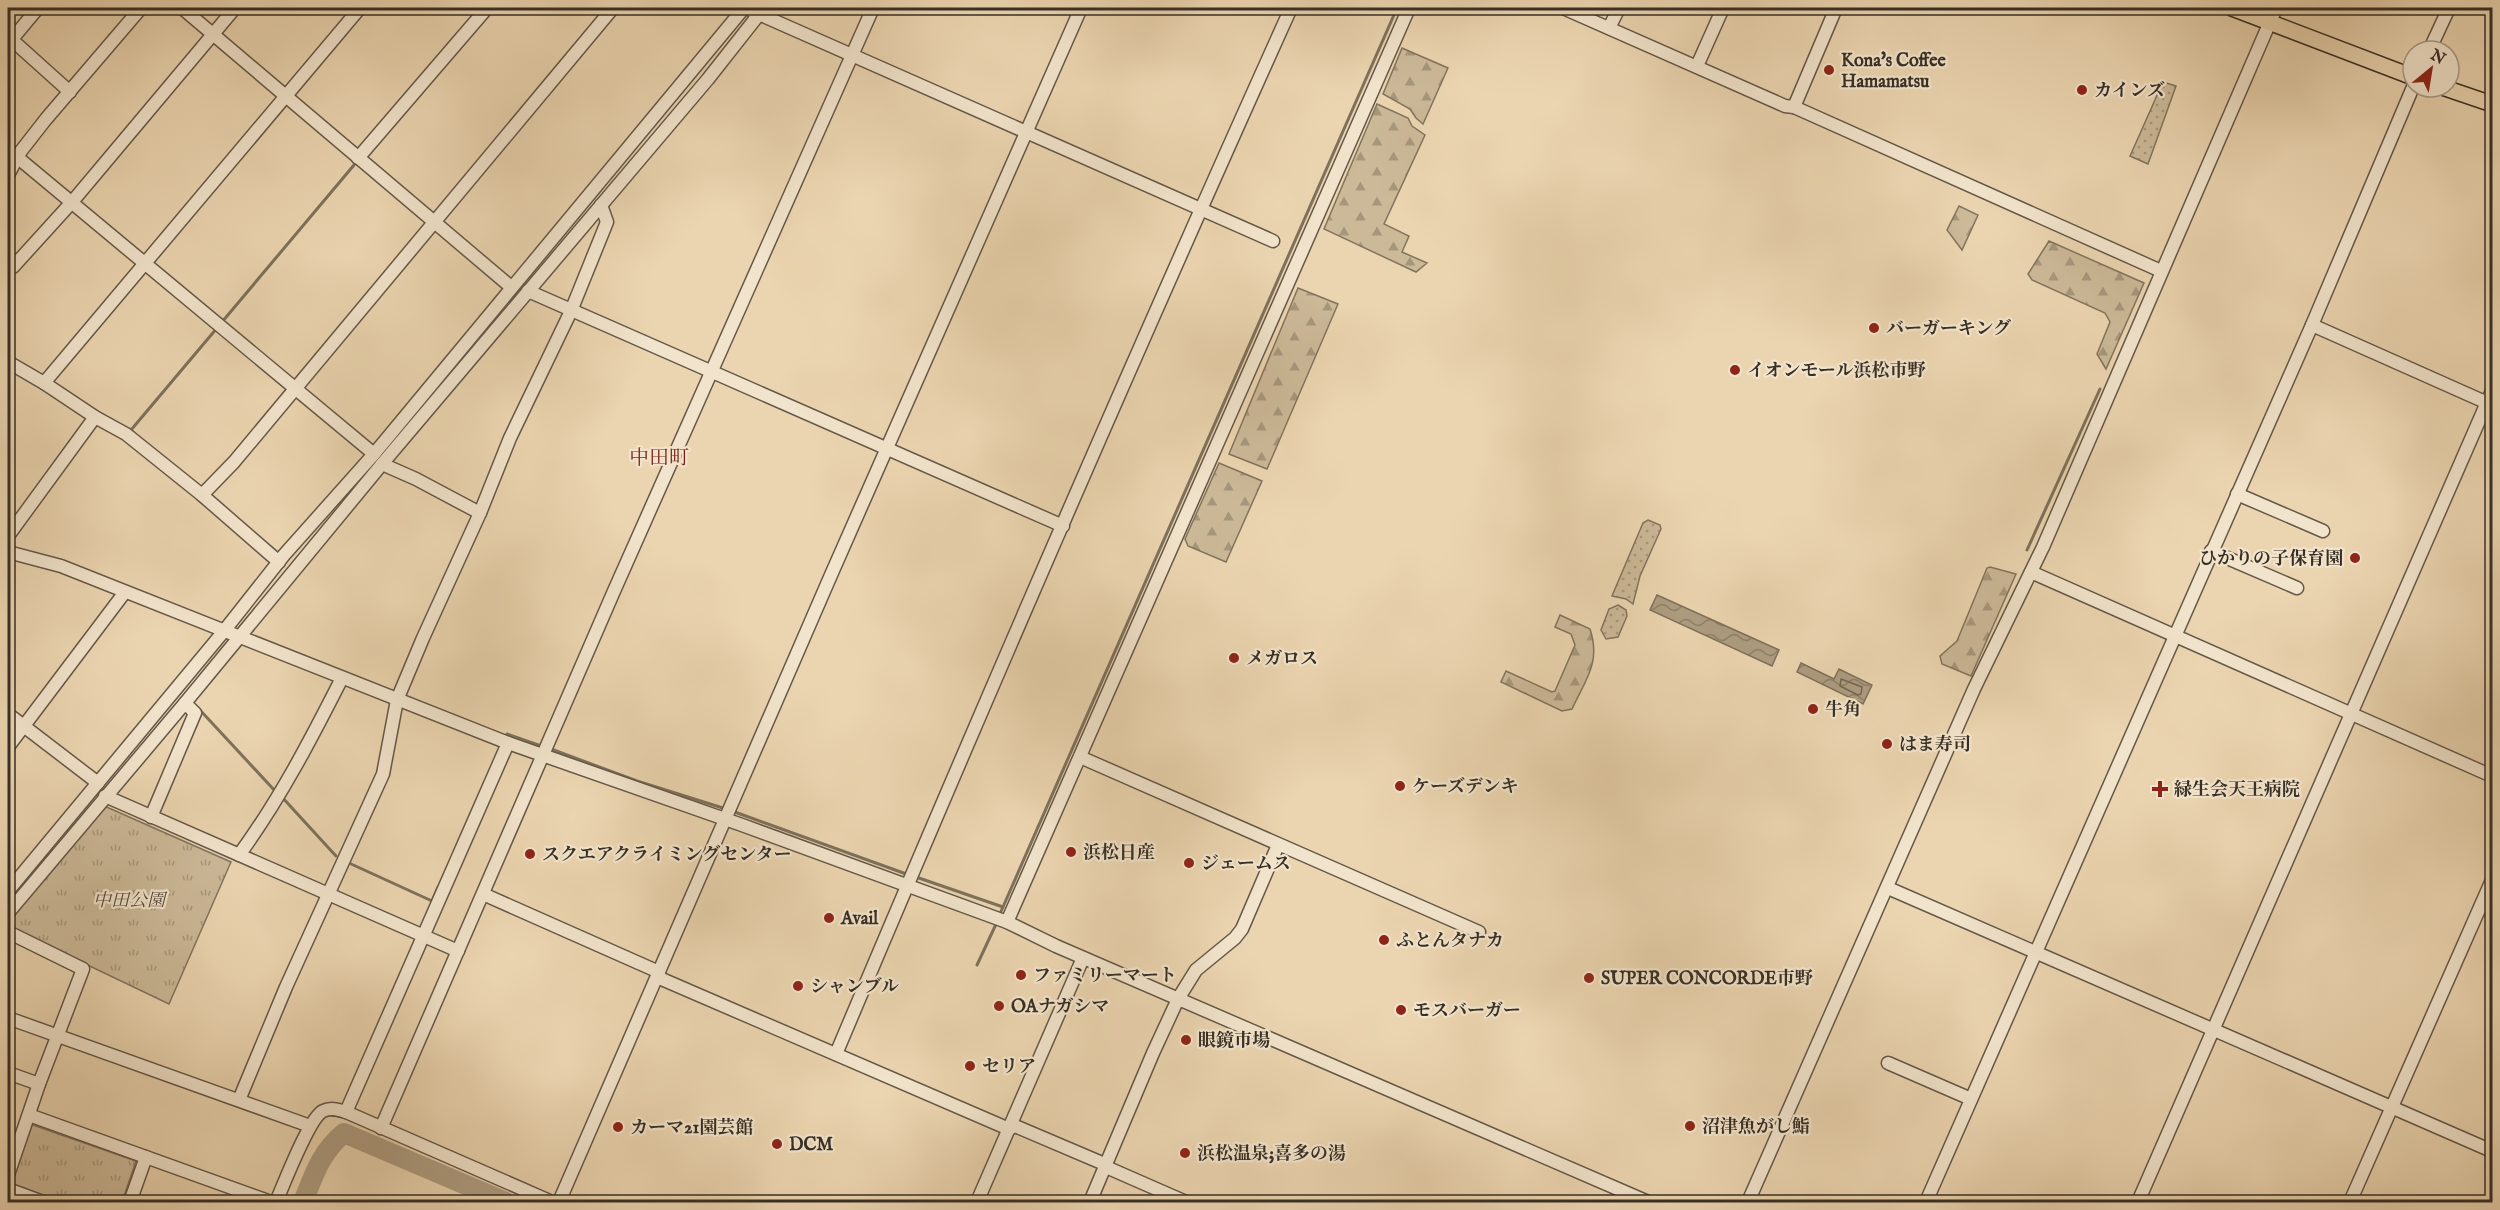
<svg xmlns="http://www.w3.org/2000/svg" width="2500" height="1210" viewBox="0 0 2500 1210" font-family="'IM FELL English','Noto Serif JP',serif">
  <defs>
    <pattern id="grass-dots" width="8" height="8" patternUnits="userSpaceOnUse" patternTransform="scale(1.5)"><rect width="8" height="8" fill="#ccb998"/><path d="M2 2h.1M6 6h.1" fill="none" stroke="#a6977c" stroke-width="1.8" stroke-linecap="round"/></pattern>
    <pattern id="forest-firs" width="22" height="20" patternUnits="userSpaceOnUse" patternTransform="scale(1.5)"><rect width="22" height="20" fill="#ccb998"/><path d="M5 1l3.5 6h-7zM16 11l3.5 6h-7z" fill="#a6977c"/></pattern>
    <pattern id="park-tufts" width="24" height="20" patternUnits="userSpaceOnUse" patternTransform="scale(1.5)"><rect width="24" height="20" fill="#ccb998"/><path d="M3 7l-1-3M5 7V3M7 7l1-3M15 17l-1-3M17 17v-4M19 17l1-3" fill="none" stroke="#a6977c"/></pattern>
    <pattern id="water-waves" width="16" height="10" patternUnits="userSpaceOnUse" patternTransform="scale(1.5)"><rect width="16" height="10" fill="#ae9d81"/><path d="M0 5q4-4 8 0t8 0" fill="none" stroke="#8e8069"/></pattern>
  </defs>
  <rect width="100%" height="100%" fill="#ebd5b0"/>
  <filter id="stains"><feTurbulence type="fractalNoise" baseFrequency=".00333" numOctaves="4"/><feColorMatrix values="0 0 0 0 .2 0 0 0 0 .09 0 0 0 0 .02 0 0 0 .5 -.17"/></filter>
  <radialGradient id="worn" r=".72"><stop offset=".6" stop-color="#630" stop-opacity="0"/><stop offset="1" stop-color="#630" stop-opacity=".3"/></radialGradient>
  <!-- grass -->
  <g fill="url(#grass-dots)" stroke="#82745e" stroke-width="1.5">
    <polygon points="2163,82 2176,86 2148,164 2130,156"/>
    <polygon points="1648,520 1660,525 1661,529 1640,576 1633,604 1626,599 1612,596 1643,523"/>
    <polygon points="1618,605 1626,610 1627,616 1618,637 1606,639 1601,630 1609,609"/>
  </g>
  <!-- forest -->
  <g fill="url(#forest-firs)" stroke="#82745e" stroke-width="1.5">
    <polygon points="1402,48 1448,68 1423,124 1416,118 1410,109 1383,94"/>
    <polygon points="1377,104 1408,118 1412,126 1425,135 1384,224 1409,236 1402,252 1427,263 1416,272 1324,229"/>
    <polygon points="1959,206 1978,215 1962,250 1947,230"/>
    <polygon points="2049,241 2144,283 2106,369 2097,354 2110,322 2105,313 2032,280 2028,274"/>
    <polygon points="1298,288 1338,304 1267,469 1229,454"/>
    <polygon points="1219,463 1262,481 1226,562 1188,546 1185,539"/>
    <polygon points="1990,567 2016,574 1971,676 1942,664 1940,656 1957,641 1987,568"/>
    <path d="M 1560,615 L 1590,629 C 1601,662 1586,679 1572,709 L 1562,711 L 1501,682 L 1506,671 L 1552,692 L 1555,691 L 1575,645 L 1571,634 L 1555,627 Z"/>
  </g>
  <!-- park -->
  <g fill="url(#park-tufts)" stroke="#82745e" stroke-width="1.5">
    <polygon points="102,805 231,862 169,1004 8,927 8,919"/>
    <polygon points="30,1124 136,1161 122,1202 59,1202 9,1185"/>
  </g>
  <!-- water -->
  <g fill="url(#water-waves)" stroke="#7e715c" stroke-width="1.5">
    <polygon points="1657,595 1779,650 1772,666 1650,610"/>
    <polygon points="1801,663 1834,679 1839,669 1872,685 1863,704 1797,672"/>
  </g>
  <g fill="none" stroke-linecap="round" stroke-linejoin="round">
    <!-- shore -->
    <polygon stroke="#726653" stroke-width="1.5" points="1841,679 1862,687 1861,694 1858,695 1840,686"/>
    <!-- stream -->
    <g stroke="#7e715c" stroke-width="3">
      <polyline points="222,322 354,165"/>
      <polyline points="134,433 131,430 217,328"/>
      <polyline points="268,545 274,550"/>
      <polyline points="2027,550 2100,389"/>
      <polyline points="199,709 276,792"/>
      <polyline points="505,739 507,734 544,747"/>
      <polyline points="551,749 637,781 726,809"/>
      <polyline points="281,796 336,856"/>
      <polyline points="732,811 909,875"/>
      <polyline points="349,863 432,901 438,887"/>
      <polyline points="916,877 1003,907"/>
      <polyline points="999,916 1397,8"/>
      <polyline points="977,965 997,922"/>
    </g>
    <!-- river -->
    <path stroke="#ae9d81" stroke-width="20" d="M 303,1202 C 314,1175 320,1153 344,1133 L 506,1202"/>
    <defs>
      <g id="minor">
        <polyline points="182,8 511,287"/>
        <polyline points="1563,8 1785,106 1794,107 2161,271"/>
        <polyline points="752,11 1273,241"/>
        <polyline points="1609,28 1619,8"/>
        <polyline points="11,39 70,92"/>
        <polyline points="8,44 38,8"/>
        <polyline points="2429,51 2449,8"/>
        <polyline points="1697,66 1723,8"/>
        <polyline points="1794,107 1836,8"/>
        <polyline points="17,157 374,454"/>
        <polyline points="358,158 487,8"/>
        <polyline points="8,175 21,151 46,119 141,8"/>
        <polyline points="8,264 13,267 72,202 235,8"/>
        <polyline points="528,291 1063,526"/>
        <polyline points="2312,325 2492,405"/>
        <polyline points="8,362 44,383 360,8"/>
        <polyline points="44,383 95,417 126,434 202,495 279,562"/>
        <polyline points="382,464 416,479 480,513"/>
        <polyline points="2237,494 2323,531"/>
        <polyline points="202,495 234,462 613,8"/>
        <polyline points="8,536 95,417"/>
        <polyline points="2211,551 2297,588"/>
        <polyline points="8,552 61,566 508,743 742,825 1007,922 1056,946 1648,1202"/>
        <polyline points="2031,572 2492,776"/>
        <polyline points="8,714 98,783"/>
        <polyline points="8,747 125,592"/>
        <polyline points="1080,757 1479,932"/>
        <polyline points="105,796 458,951"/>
        <polyline points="151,817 195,713 185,703"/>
        <path d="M 239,855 C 280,799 311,739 342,678"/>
        <polyline points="1888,888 2492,1151"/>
        <polyline points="8,891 224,631 284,555 374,454 744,8"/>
        <polyline points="483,894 659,972"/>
        <polyline points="8,913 185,703 382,464 708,79 764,8"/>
        <polyline points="1007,922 1409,8"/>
        <polyline points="8,932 83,969 39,1084 8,1175"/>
        <polyline points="657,977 1009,1129 1015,1126 1102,1163 1106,1167 1186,1202"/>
        <polyline points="8,1018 310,1126"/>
        <path d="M 836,1054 C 984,703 1135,354 1291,8"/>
        <polyline points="1888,1063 1971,1099"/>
        <polyline points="8,1073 39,1084"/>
        <polyline points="239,1100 286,987 383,774 397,700 423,638 480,513 510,438 571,311 607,222 601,205"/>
        <polyline points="346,1112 508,743"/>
        <polyline points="29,1115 271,1202"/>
        <polyline points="381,1128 614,591 873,8"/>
        <polyline points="8,1189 43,1202"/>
        <polyline points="130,1202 146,1157"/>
        <path d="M 276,1202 C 284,1184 309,1118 323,1111 C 331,1107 339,1110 346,1112 L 552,1202"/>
        <polyline points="559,1202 831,575 1081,8"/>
        <polyline points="977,1202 1083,958"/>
        <polyline points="1090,1202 1153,1053 1178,999 1196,970 1235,938 1242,929 1278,845"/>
        <polyline points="1748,1202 1974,689 2043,547 2276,8"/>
        <polyline points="1926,1202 2312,325 2413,87"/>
        <polyline points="2138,1202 2492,391"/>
        <polyline points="2350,1202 2492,880"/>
      </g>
      <g id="major">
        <polyline points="2232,8 2413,77"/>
        <polyline points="2442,87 2492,104"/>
      </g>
    </defs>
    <!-- minor casing -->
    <use href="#minor" stroke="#645848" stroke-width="15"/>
    <!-- major casing -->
    <use href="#major" stroke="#372f25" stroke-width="18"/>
    <!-- minor -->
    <use href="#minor" stroke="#f2e4cc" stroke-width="12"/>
    <!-- major -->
    <use href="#major" stroke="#ebd5b0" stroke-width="15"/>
  </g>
  <!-- markers -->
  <g fill="#8f2418" stroke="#f2e4cc" stroke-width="2">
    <circle cx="1829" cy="70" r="6"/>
    <circle cx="2082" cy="90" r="6"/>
    <circle cx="1874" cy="328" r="6"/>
    <circle cx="1735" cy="370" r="6"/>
    <circle cx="2355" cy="558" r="6"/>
    <circle cx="1234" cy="658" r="6"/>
    <circle cx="1813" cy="709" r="6"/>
    <circle cx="1887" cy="744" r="6"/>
    <circle cx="1400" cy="786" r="6"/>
    <path d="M2157 780h6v6h6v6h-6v6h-6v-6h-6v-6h6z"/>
    <circle cx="1071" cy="852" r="6"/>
    <circle cx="530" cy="854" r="6"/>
    <circle cx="1189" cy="863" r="6"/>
    <circle cx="829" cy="918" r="6"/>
    <circle cx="1384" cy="940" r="6"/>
    <circle cx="1021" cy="975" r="6"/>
    <circle cx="1589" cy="978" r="6"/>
    <circle cx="798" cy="986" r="6"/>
    <circle cx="999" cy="1006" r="6"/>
    <circle cx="1401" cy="1010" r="6"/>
    <circle cx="1186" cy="1040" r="6"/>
    <circle cx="970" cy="1066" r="6"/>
    <circle cx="1690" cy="1126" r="6"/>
    <circle cx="618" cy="1127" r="6"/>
    <circle cx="777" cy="1144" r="6"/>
    <circle cx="1185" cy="1153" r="6"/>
  </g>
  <g text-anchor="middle" stroke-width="4.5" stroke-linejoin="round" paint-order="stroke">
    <!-- poi labels -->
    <g font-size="18" font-weight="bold" fill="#372f25" stroke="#f2e4cc" text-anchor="start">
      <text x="1841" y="66">Kona's Coffee<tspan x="1841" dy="21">Hamamatsu</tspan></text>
      <text x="2094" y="96">カインズ</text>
      <text x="1886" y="334">バーガーキング</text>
      <text x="1747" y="376">イオンモール浜松市野</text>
      <text x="2343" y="564" text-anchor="end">ひかりの子保育園</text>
      <text x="1246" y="664">メガロス</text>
      <text x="1825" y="715">牛角</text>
      <text x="1899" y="750">はま寿司</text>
      <text x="1412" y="792">ケーズデンキ</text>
      <text x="2174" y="795">緑生会天王病院</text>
      <text x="1083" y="858">浜松日産</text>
      <text x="542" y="860">スクエアクライミングセンター</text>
      <text x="1201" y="869">ジェームス</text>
      <text x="841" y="924">Avail</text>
      <text x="1396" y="946">ふとんタナカ</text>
      <text x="1033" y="981">ファミリーマート</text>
      <text x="1601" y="984">SUPER CONCORDE市野</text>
      <text x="810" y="992">シャンブル</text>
      <text x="1011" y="1012">OAナガシマ</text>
      <text x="1413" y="1016">モスバーガー</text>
      <text x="1198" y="1046">眼鏡市場</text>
      <text x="982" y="1072">セリア</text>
      <text x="1702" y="1132">沼津魚がし鮨</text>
      <text x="630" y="1133">カーマ21園芸館</text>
      <text x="789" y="1150">DCM</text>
      <text x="1197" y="1159">浜松温泉;喜多の湯</text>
    </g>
    <!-- park labels -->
    <g font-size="18" font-style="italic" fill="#554b3c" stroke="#f2e4cc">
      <text x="129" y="906">中田公園</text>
    </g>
    <!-- neighbourhood labels -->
    <g font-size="20" fill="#7a1f14" stroke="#f2e4cc">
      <text x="659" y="464">中田町</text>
    </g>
  </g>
  <!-- margin -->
  <rect width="2500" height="1210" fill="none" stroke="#ebd5b0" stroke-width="30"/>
  <rect x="9" y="9" width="2482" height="1192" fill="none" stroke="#372f25" stroke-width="3"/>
  <rect x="15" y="15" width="2470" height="1180" fill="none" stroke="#372f25" stroke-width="1.5"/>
  <!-- north arrow -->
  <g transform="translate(2431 69) rotate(30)"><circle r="28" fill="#f2e4cc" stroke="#a79c89" stroke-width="1.5"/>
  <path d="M0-4.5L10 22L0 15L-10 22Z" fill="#8f2418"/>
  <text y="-9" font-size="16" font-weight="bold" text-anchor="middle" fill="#372f25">N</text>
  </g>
  <rect width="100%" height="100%" filter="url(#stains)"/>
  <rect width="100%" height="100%" fill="url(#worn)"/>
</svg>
